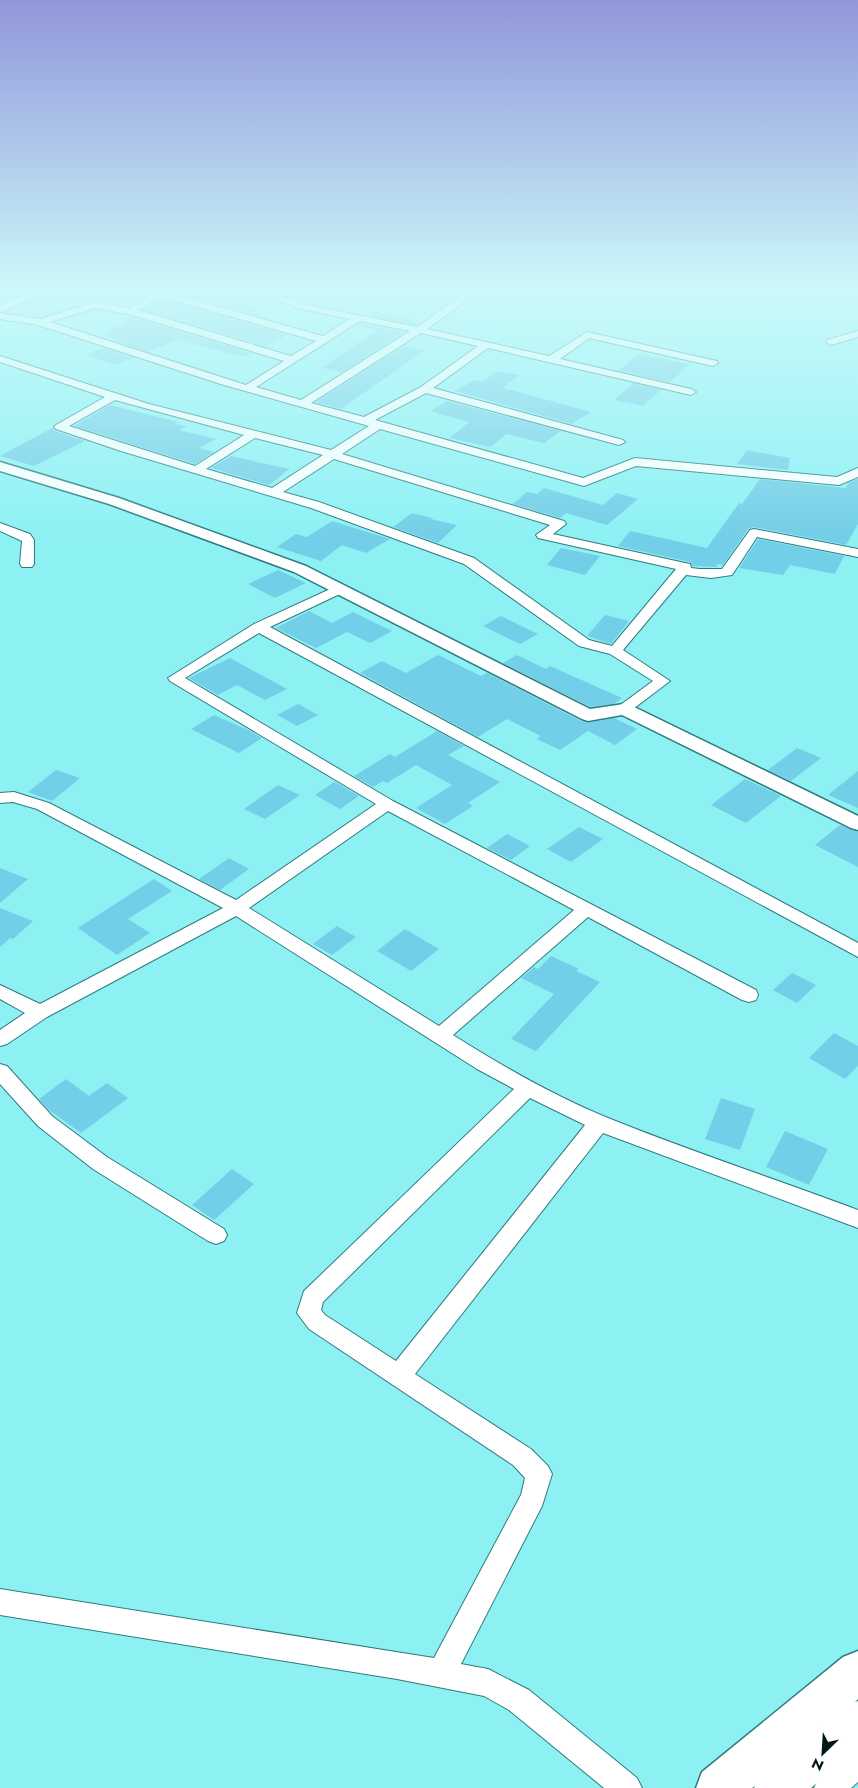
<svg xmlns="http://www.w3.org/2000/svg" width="858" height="1788" viewBox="0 0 858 1788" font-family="Jost,sans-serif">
  <rect width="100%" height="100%" fill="#8df1f4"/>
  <!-- building -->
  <g fill="#73cee7">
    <polygon points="178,288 244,288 252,292 231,301 257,309 249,313 173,292"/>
    <polygon points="162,299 288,335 266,346 143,310"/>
    <polygon points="374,312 420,321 414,325 369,316"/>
    <polygon points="131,317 252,353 244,357 177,340 148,352 115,341 117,340 104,335"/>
    <polygon points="360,323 404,332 342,372 322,368 377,330 356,326"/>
    <polygon points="404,346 425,350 341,409 316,402"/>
    <polygon points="102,348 133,358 115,365 87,355"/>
    <polygon points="638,354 690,364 670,382 619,371"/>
    <polygon points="497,371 519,375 503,388 591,412 572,424 455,391 475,380 483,382"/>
    <polygon points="633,383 661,390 643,406 614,400"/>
    <polygon points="447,401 561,431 544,443 506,434 491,447 450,438 469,422 430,411"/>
    <polygon points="110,405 178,422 175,424 186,426 179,430 216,439 199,448 214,452 195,464 74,426"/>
    <polygon points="52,428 55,431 85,441 34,466 0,456"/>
    <polygon points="747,450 790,458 788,470 737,464"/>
    <polygon points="231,456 289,469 269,485 211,468"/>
    <polygon points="760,479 846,488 848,483 858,479 858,524 846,545 754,527 748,529 723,565 718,564 716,567 692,566 690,562 618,546 630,531 707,548 739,503 742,504"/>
    <polygon points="544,488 603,505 617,493 638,499 607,525 566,513 560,518 513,504 527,492 537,494"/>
    <polygon points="412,513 432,518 431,519 457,525 438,543 393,527"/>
    <polygon points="332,521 390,539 366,553 342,545 321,561 277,547 296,534 307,537"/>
    <polygon points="758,539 844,556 835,574 790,565 783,575 739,568"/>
    <polygon points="561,548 600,556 585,575 547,565"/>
    <polygon points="278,570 306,583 275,598 248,584"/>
    <polygon points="309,611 332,623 353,612 392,631 370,643 347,632 316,648 276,628"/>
    <polygon points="605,615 629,621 611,644 587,636"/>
    <polygon points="501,616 538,634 520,644 483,626"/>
    <polygon points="438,655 481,676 487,673 581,721 588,723 614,718 637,729 615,745 588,731 560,750 537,739 541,736 507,719 478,737 360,673 382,661 406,673"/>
    <polygon points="517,655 546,669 550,666 622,698 614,704 590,707 503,663"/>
    <polygon points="230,658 287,689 265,700 237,685 218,695 189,678"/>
    <polygon points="298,704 318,715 297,726 277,715"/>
    <polygon points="214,715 248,730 262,738 239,753 191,729"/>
    <polygon points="437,731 464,746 448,755 500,782 468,803 473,806 445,824 416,808 452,785 416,765 387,783 383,781 373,787 354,776 390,754 395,757"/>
    <polygon points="797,748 821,758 791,781 768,770"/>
    <polygon points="56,770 80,778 52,801 28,792"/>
    <polygon points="858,771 858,808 828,795"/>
    <polygon points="745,779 781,796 746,823 711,805"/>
    <polygon points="334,782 340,785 359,796 340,809 315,795"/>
    <polygon points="278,785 300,795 265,819 244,809"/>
    <polygon points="840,825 858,832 858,867 815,845"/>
    <polygon points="579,827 603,839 571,862 547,849"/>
    <polygon points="507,834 530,846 511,860 487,848"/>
    <polygon points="229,858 249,869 220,890 199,879"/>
    <polygon points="0,868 28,879 0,903"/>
    <polygon points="154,879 172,891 128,919 150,933 117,955 78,928"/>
    <polygon points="0,908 33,921 13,939 10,938 0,947"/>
    <polygon points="337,926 356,937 332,955 313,944"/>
    <polygon points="405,929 439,949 411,971 377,951"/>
    <polygon points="551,956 579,969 576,971 600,982 536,1051 511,1039 554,994 521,978 534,967 538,969"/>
    <polygon points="792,973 816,985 797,1003 773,990"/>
    <polygon points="834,1033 858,1046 858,1066 845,1079 809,1058"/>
    <polygon points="66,1079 89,1096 107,1083 128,1098 81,1133 49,1110 39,1099"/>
    <polygon points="721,1098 755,1109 740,1150 705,1139"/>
    <polygon points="785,1131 828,1149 809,1185 766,1167"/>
    <polygon points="232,1169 254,1184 214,1220 192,1205"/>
  </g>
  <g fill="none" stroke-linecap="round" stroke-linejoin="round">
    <defs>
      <g id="minor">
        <polygon points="41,288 54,288 0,312 0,305"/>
        <path d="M 164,288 L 176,288 L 169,293 L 323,336 L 350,319 L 298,308 L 246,288 L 260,288 L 303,304 L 417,327 L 473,288 L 484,288 L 427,329 L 549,356 L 587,332 L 717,361 L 718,363 L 713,366 L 589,338 L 560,359 L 691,389 L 696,392 L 691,395 L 488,348 L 433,388 L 623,440 L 625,442 L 619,445 L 426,393 L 375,420 L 583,478 L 635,458 L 837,477 L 858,468 L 858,477 L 839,485 L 636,466 L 584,486 L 380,429 L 342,454 L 564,521 L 566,524 L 553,534 L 685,563 L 690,564 L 691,568 L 700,569 L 722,569 L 750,530 L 754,529 L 858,549 L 858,557 L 757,537 L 732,575 L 711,578 L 686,575 L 623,650 L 670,681 L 629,712 L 619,712 L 616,709 L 619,706 L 653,681 L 610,654 L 579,646 L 464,564 L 311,508 L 121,451 L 56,429 L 54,427 L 56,425 L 105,397 L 0,362 L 0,356 L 149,404 L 331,450 L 369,426 L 224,385 L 38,325 L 0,319 L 0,313 L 40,319 L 95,302 L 129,308 ZM 162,297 L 316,341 L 291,356 L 138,310 ZM 95,308 L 129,314 L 284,361 L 246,385 L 50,322 ZM 360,321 L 410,331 L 301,400 L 256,387 ZM 421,333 L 478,346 L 421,387 L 364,417 L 311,403 ZM 115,400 L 244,435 L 195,466 L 69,426 ZM 255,438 L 323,455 L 272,488 L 206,469 ZM 334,459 L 550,525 L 536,535 L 538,538 L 676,569 L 612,646 L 589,640 L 474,558 L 319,502 L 283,492 Z"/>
        <polygon points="825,288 858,288 858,293 830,291"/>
        <polygon points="858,331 858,337 831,345 826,342 827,340"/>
        <polygon points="0,523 30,534 34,540 34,564 32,567 22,567 20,564 22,541 0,531"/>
        <path d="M 339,585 L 346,589 L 344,592 L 270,627 L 858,943 L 858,957 L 259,633 L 185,678 L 393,801 L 756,990 L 758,995 L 756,1000 L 749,1002 L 742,1000 L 588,917 L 453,1035 C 502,1066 554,1096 608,1118 C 690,1151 775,1179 858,1210 L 858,1228 L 603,1133 L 415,1374 L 531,1449 L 548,1466 L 552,1474 L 542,1506 L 461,1664 L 488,1669 L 529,1690 L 637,1778 L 642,1788 L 604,1788 L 509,1710 L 484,1696 L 397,1679 L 0,1615 L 0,1589 L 434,1658 L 521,1495 L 525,1478 L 513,1465 L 309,1329 L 297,1313 L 304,1291 L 514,1089 L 477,1069 L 236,916 L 47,1017 L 7,1044 L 0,1046 L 0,1030 L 25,1013 L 0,999 L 0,985 L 40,1004 L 223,908 L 37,809 L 13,802 L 0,803 L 0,793 L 14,792 L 49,803 L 236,900 L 376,804 L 170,681 L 168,678 L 254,624 ZM 388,811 L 574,910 L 439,1026 L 249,908 ZM 530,1098 L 585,1125 L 396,1361 L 325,1315 L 321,1310 L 323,1302 Z"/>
        <polygon points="0,1064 7,1066 52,1116 107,1157 224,1229 227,1235 224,1241 216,1244 208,1241 93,1169 38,1126 0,1084"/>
        <path d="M 858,1748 L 858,1782 L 851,1788 L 814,1788 C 821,1771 841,1756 858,1748 Z"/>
      </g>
      <polygon id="tertiary" points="0,462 119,498 306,566 590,709 624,704 630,705 858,816 858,830 851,828 622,715 588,721 582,719 294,572 109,504 0,471"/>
      <polygon id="primary" points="858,1651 858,1699 855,1702 858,1701 858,1749 811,1788 754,1788 755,1786 752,1788 696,1788 702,1772 843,1657"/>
    </defs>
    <!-- minor casing -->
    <use href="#minor" stroke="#2d7b7e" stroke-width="2"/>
    <!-- tertiary casing -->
    <use href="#tertiary" stroke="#2d7b7e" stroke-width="3"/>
    <!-- primary casing -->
    <use href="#primary" stroke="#2d7b7e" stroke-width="3"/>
    <!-- minor -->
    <use href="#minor" fill="#fff" fill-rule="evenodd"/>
    <!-- tertiary -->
    <use href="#tertiary" fill="#fff" fill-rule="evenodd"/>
    <!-- primary -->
    <use href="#primary" fill="#fff" fill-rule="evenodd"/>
  </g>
  <!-- sky -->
  <linearGradient id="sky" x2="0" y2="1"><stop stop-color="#9196da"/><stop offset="0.54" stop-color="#ccf9fa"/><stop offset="1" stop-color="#ccf9fa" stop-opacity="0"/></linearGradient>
  <rect width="858" height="538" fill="url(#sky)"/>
  <!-- north arrow -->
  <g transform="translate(823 1753) rotate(205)" stroke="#fefefe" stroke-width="4" paint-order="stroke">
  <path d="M0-4L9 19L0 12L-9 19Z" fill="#021718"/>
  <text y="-8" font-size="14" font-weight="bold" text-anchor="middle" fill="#021718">N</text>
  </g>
</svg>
